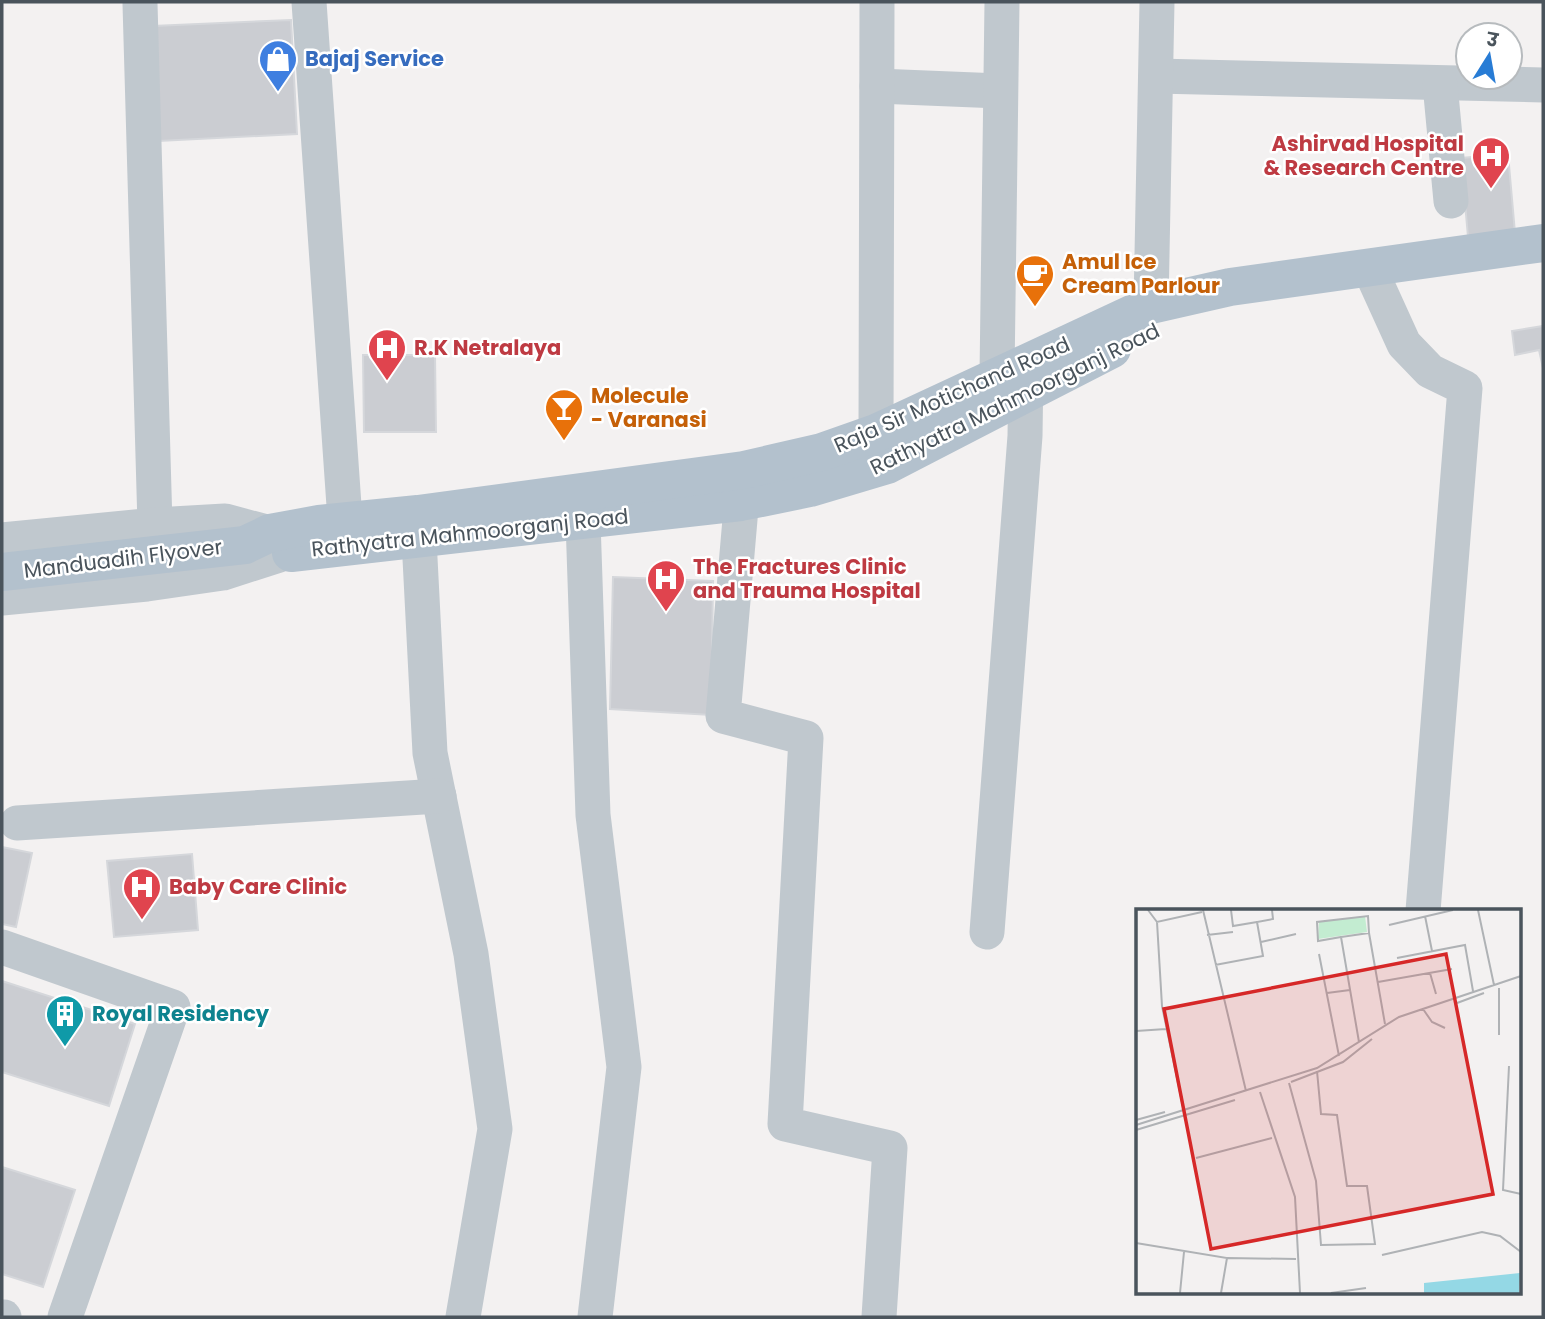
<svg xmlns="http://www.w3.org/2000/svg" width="1545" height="1319" viewBox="0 0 1545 1319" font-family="Poppins,'Noto Sans Devanagari',sans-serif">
  <rect width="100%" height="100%" fill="#f3f1f1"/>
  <!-- building -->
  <g fill="#cbcdd2" stroke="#d5d7db" stroke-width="2">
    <polygon points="291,20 297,134 159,141 153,26"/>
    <polygon points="1508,154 1516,244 1469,248 1461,158"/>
    <polygon points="1543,326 1543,368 1539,350 1515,355 1512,331"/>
    <polygon points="363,355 435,355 436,432 364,432"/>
    <polygon points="613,577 713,581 711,715 610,709"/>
    <polygon points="2,847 32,853 16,927 2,924"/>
    <polygon points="192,854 198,930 114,937 107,861"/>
    <polygon points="2,981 135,1024 109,1106 2,1072"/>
    <polygon points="2,1167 75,1190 43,1287 2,1274"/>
  </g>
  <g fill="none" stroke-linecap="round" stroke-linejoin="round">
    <!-- minor -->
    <g stroke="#c0c8ce" stroke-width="35">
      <polyline points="309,2 345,520"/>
      <polyline points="140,4 155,525"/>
      <polyline points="1156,76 1543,85"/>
      <polyline points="1440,84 1451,201"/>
      <polyline points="877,86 1000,91"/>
      <polyline points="1369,267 1404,344 1430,371 1465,388 1423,911"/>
      <polyline points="1151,305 1157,2"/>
      <polyline points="997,376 1002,2"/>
      <polyline points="876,433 877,2"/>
      <polyline points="744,473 723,716 806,738 785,1124 890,1148 879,1317"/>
      <polyline points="583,521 593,815 624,1067 595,1317"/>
      <polyline points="419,539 430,753 471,954 495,1129 463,1317"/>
      <polyline points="2,540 155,525 225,521 270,533"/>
      <polyline points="2,598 147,584 223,573 279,555"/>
      <polyline points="17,823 439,796"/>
      <polyline points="987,932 1025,436 1026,367"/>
      <polyline points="2,947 173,1007 65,1317"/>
      <polyline points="2,1317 4,1317"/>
    </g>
    <!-- major -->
    <g stroke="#b3c1cd" stroke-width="38">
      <polyline points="291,553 741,502 810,488 887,465 1112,349"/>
      <polyline points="2,572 245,545 270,533 319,524 418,514 744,470 822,452 876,433 1151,305 1230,287 1543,243"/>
    </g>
  </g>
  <!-- icons -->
  <defs>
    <symbol id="shop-pin" viewBox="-11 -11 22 30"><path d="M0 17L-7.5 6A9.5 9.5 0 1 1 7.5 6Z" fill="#3f7fe0" stroke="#fff"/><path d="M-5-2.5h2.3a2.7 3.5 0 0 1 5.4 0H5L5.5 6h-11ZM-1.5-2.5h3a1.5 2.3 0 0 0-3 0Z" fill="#fff"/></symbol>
    <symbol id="hospital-pin" viewBox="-11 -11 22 30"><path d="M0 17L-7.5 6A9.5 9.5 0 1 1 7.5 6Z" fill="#e0444e" stroke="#fff"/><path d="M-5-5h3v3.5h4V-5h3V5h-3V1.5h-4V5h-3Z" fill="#fff"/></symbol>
    <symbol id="cafe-pin" viewBox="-11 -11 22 30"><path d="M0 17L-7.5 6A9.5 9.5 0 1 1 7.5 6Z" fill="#e8710a" stroke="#fff"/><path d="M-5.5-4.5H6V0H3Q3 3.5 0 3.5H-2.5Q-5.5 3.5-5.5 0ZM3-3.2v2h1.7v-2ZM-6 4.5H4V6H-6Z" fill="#fff"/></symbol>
    <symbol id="bar-pin" viewBox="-11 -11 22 30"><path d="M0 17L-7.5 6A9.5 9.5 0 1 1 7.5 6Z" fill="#e8710a" stroke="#fff"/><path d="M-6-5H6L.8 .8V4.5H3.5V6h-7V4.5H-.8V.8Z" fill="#fff"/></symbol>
    <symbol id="building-pin" viewBox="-11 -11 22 30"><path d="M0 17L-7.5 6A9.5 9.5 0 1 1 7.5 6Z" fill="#0f9aa8" stroke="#fff"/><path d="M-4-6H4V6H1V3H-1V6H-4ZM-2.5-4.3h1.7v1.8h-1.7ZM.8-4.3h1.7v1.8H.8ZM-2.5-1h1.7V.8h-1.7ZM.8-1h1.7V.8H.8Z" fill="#fff"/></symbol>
  </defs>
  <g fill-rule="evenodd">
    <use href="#shop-pin" x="256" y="37" width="44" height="60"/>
    <use href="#hospital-pin" x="1469" y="134" width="44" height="60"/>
    <use href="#cafe-pin" x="1013" y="252" width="44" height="60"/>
    <use href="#hospital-pin" x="365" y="326" width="44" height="60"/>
    <use href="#bar-pin" x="542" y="386" width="44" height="60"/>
    <use href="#hospital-pin" x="644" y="557" width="44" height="60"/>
    <use href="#hospital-pin" x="120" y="865" width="44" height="60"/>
    <use href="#building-pin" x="43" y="992" width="44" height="60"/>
  </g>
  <g text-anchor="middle" stroke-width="5" stroke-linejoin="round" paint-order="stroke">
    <!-- shop labels -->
    <g font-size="21" font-weight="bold" fill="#366cbe" stroke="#fff" text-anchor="start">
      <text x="305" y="66">Bajaj Service</text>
    </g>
    <!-- health labels -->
    <g font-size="21" font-weight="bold" fill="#be3a42" stroke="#fff" text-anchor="start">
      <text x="1464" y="151" text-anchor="end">Ashirvad Hospital<tspan x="1464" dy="24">&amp; Research Centre</tspan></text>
      <text x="414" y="355">R.K Netralaya</text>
      <text x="693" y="574">The Fractures Clinic<tspan x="693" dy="24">and Trauma Hospital</tspan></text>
      <text x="169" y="894">Baby Care Clinic</text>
    </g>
    <!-- food labels -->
    <g font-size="21" font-weight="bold" fill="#c56008" stroke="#fff" text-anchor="start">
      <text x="1062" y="269">Amul Ice<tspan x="1062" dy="24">Cream Parlour</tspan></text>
      <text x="591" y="403">Molecule<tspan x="591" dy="24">- Varanasi</tspan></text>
    </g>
    <!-- street labels -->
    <g font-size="21" fill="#4a545c" stroke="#fff">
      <text transform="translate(952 395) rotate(-24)" y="7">Raja Sir Motichand Road</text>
      <text transform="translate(1015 399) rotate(-26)" y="7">Rathyatra Mahmoorganj Road</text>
      <text transform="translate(470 533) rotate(-6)" y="7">Rathyatra Mahmoorganj Road</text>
      <text transform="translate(123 559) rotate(-7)" y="7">Manduadih Flyover</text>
    </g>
    <!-- culture labels -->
    <g font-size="21" font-weight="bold" fill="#0d838f" stroke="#fff" text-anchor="start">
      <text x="92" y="1021">Royal Residency</text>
    </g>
  </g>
  <!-- overview -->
  <g transform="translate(1136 909)">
    <rect width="385" height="385" fill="#f3f1f1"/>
    <path d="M 229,7 L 231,23 L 182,30 L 183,13 Z" fill="#c3ecd1"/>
    <path d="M 384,364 L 383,384 L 288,384 L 288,374 Z" fill="#94d8e5"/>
    <path fill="none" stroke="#afb2b5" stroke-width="2" d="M 12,1 L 21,13 L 66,3M 67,1 L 110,182M 95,1 L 97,17 L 121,13M 342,1 L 358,76M 289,7 L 296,42M 21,13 L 26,97 L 47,198M 253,16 L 317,1M 71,26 L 97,23M 205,28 L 182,32 L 181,13 L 232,7 L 233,24M 125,33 L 160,25M 183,45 L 203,147M 261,49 L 329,36 L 337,82M 79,56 L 127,47 L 121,13 L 137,10 L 136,1M 294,64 L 300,85M 242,73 L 316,60M 191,84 L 214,81M 321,94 L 348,84M 287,100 L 296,113 L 309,119M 0,122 L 30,120M 363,126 L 363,79M 223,133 L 205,28 L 233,24 L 249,115M 373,157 L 367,281 L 385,285M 155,173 L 207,153 L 236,130M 153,174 L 180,272 L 185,336 L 239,335 L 231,277 L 211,277 L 201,206 L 185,205 L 181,162M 124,183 L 159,288 L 164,384M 0,211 L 29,203M 0,216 L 181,159 L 263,108 L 385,67M 0,221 L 99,191M 60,249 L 136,229M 0,334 L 91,349 L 85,384M 246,346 L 346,323 L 364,327 L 385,343M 91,349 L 160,350M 44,384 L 48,343M 195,384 L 230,379"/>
    <path fill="#d62828" fill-opacity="0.15" stroke="#d62828" stroke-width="3.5" d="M 310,45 L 357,285 L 75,340 L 28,100 Z"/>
    <rect width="385" height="385" fill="none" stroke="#4a545c" stroke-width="3.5"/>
  </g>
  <!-- border -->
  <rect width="1545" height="1319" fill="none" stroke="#4a545c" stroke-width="7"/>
  <!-- north arrow -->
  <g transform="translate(1489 56) rotate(11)"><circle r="33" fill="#ffffff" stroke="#b7bbbe" stroke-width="2"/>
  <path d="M0-5L12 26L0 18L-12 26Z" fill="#287cd5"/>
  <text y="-10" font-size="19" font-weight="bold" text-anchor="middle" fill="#4a545c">उ</text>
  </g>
</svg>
